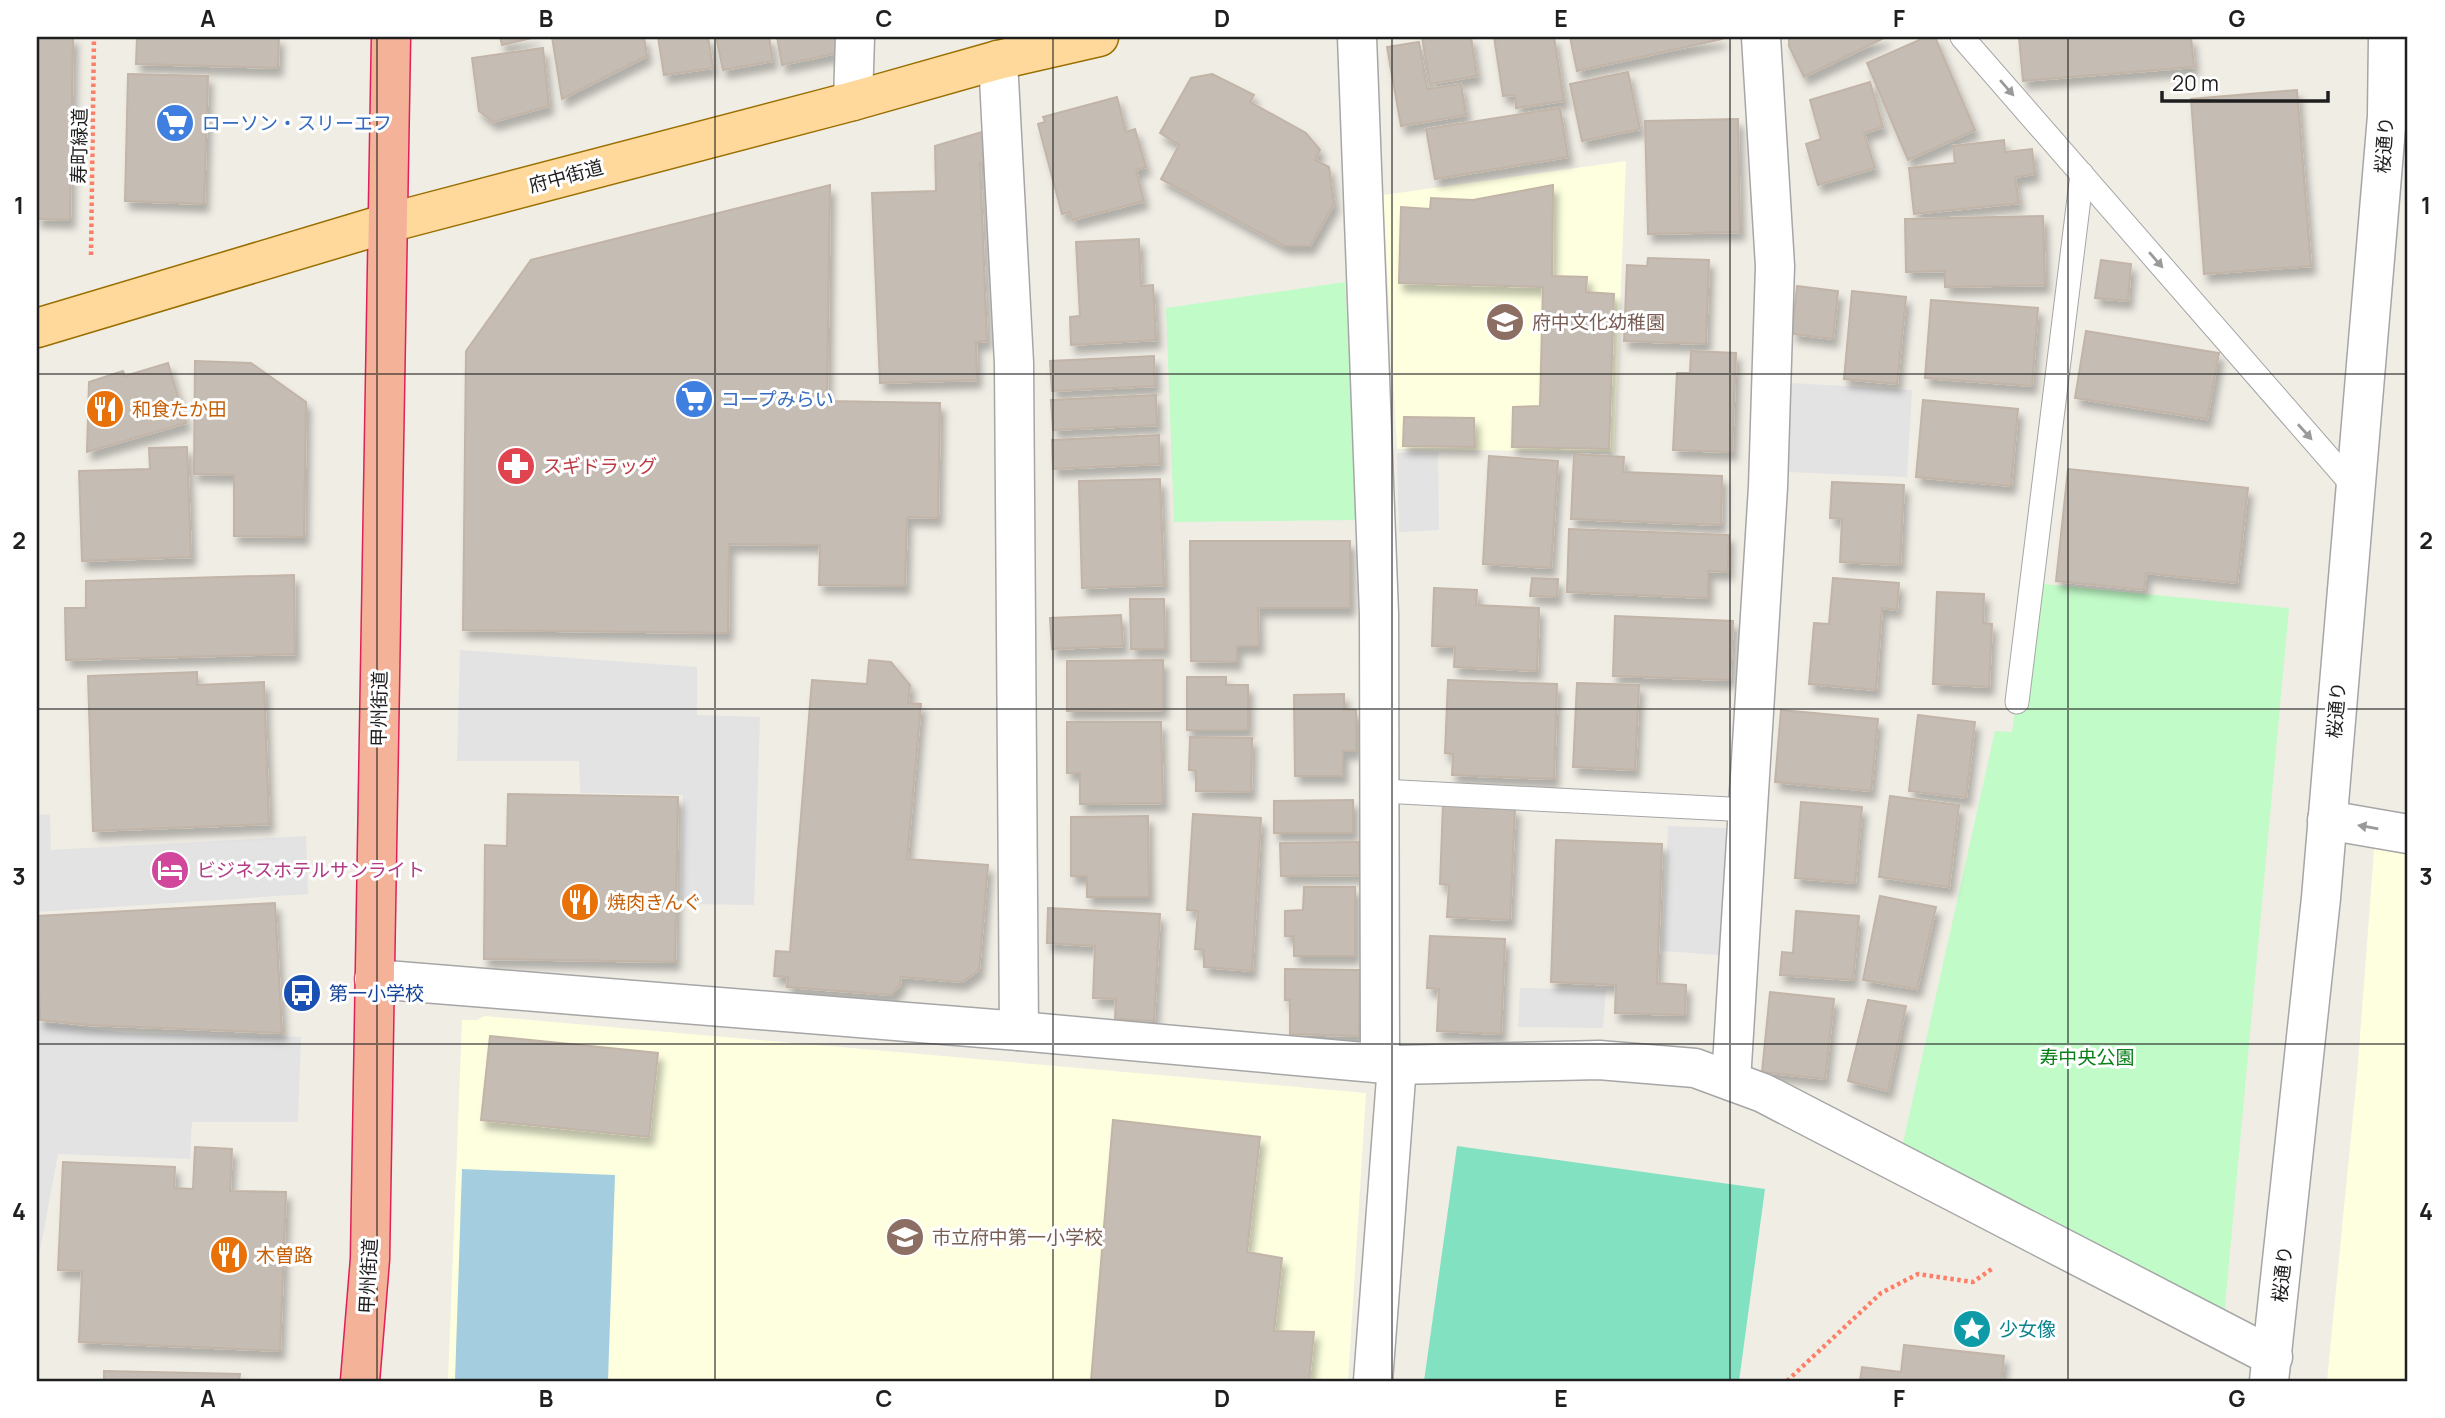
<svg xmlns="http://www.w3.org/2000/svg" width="2445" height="1418" viewBox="0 0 2445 1418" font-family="Manrope,'Noto Sans JP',sans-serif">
  <defs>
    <filter id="shadow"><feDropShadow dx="4.5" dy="8" stdDeviation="3.5" flood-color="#0004"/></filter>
  </defs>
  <rect width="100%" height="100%" fill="#f0ede5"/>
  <!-- education -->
  <g fill="#fdffdf">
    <polygon points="1626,161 1614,452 1397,449 1383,195"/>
    <polygon points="2375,838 2408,844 2408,1381 2327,1381 2357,1075"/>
    <polygon points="485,1016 1366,1093 1348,1381 448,1381 462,1020 476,1020"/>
  </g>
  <!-- park -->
  <g fill="#c1fbc8">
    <polygon points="1345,282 1359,520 1174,522 1166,308"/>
    <polygon points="2033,583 2289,608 2224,1317 1903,1143 1995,731 2012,732"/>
  </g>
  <!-- pitch -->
  <polygon fill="#81e1c1" points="1457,1146 1765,1189 1739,1381 1424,1381"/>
  <!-- parking -->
  <g fill="#e3e3e3">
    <polygon points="1791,383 1912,390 1907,477 1787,472"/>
    <polygon points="1438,452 1439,530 1399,532 1397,453"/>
    <polygon points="460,650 697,667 697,715 760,717 754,905 681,904 683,795 580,793 579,761 457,761"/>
    <polygon points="37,814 50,815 51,850 306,836 308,894 37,912"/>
    <polygon points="1668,826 1727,828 1719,955 1662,951"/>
    <polygon points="1520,988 1606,990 1603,1028 1518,1027"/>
    <polygon points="37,1022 128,1033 301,1037 298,1122 192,1122 190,1159 58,1154 37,1267"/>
  </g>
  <!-- water -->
  <polygon fill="#a4cedf" points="462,1169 615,1175 608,1381 455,1381"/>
  <!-- building -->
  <g fill="#c5bcb4" stroke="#c2b4a7" stroke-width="2" filter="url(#shadow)">
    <polygon points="37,37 73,37 70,220 37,219"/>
    <polygon points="137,37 279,37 278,68 136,64"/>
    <polygon points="500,37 536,37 502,45"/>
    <polygon points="552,37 644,37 647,56 562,99"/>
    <polygon points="658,37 708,37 713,68 664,75"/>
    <polygon points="716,37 769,37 773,61 723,70"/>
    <polygon points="777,37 840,37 842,52 782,65"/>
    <polygon points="1422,37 1471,37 1477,76 1430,84"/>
    <polygon points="1494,37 1554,37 1564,101 1516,108 1515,95 1503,96"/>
    <polygon points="1570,37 1721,37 1722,39 1577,71"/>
    <polygon points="1789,37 1886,37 1804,77 1789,46"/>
    <polygon points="1926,37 1935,37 1975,130 1908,160 1867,63"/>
    <polygon points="2019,37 2191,37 2194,67 2023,81"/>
    <polygon points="1419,42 1427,89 1461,84 1466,115 1401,126 1387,47"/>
    <polygon points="543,48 549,106 493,122 479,111 472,58"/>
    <polygon points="1628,72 1640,129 1582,141 1570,84"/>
    <polygon points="128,74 208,76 204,204 125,201"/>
    <polygon points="1212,74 1254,95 1250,102 1306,133 1320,150 1315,160 1329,167 1334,204 1310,246 1284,246 1161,179 1179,145 1160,133 1191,78"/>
    <polygon points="1870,82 1883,127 1864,133 1875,168 1818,185 1806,144 1821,139 1810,100"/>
    <polygon points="2297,90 2311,266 2204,274 2191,99"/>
    <polygon points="1117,97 1126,132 1135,129 1146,167 1136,170 1144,201 1072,220 1070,212 1062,214 1038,124 1045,122 1043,117"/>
    <polygon points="1560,108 1568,157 1435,179 1426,129"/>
    <polygon points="1738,119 1740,232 1648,234 1645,121"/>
    <polygon points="985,131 986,162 980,163 987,341 976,342 977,380 880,383 872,193 936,191 935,146"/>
    <polygon points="2004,140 2005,152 2032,149 2035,174 2015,177 2019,203 1914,214 1909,168 1955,163 1953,146"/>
    <polygon points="830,185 827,401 940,403 938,518 907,517 905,586 819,585 820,545 729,544 728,633 463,630 466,351 531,260"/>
    <polygon points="1553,185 1552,276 1587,277 1586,292 1614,294 1609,449 1512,447 1513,407 1540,406 1543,287 1399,283 1401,207 1430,209 1431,198 1473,200"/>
    <polygon points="2043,216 2045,285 1945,287 1945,271 1906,272 1905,219"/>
    <polygon points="1139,239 1141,286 1153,285 1156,340 1071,345 1070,317 1080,316 1076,242"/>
    <polygon points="1648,258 1709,260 1706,344 1624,341 1627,265 1647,266"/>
    <polygon points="2101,260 2131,264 2128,301 2095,298"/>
    <polygon points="1797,286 1838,291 1833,339 1792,334"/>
    <polygon points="1852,291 1906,297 1897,384 1844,379"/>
    <polygon points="1931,300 2038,308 2032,386 1925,378"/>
    <polygon points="2086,331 2219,353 2207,419 2075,398"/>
    <polygon points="1691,351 1736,353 1732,452 1673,450 1677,373 1690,373"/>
    <polygon points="1154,356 1155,386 1052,391 1050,361"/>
    <polygon points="195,361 251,363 306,402 304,537 234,536 234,475 194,474"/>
    <polygon points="168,363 186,423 87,452 89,382 123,371 125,376"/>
    <polygon points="1156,395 1157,425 1053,430 1051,400"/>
    <polygon points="1923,400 2018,409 2011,486 1916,477"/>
    <polygon points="1404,417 1474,418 1475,447 1403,446"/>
    <polygon points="1159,435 1160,464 1053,469 1052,440"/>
    <polygon points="187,447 191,557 82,561 79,471 150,469 149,448"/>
    <polygon points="1574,454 1624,457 1623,472 1722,476 1721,525 1571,519"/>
    <polygon points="1489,456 1558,461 1551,568 1483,564"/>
    <polygon points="2068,469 2248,488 2237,583 2146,573 2144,590 2056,581"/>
    <polygon points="1160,479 1164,585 1082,588 1079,481"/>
    <polygon points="1832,482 1904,485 1900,565 1840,562 1842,519 1830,518"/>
    <polygon points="1569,529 1729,535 1728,572 1708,571 1708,598 1567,592"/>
    <polygon points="1190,541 1350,541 1350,608 1258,608 1259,646 1237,646 1237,662 1191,661"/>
    <polygon points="294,575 295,654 66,660 65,608 86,608 86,581"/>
    <polygon points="1532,578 1558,579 1557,597 1530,596"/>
    <polygon points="1833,578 1899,583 1897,610 1882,608 1876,690 1809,684 1814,623 1829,624"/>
    <polygon points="1434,588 1477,590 1476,605 1539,608 1537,671 1454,667 1455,647 1432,646"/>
    <polygon points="1937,592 1984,594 1983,623 1992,624 1989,687 1933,684"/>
    <polygon points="1130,599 1164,599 1165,649 1131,649"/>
    <polygon points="1121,615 1123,646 1052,649 1050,618"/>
    <polygon points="1615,616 1733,621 1730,680 1613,676"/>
    <polygon points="869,660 891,662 910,685 908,703 921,704 907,859 988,865 979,970 962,982 901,977 900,985 891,995 787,987 788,977 774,976 776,951 790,952 812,680 867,684"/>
    <polygon points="1163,660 1163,710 1067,711 1067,661"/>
    <polygon points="197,672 197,685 264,682 269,824 93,831 88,676"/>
    <polygon points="1187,677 1226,677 1226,685 1248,685 1248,730 1187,730"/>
    <polygon points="1448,680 1557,684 1554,779 1452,775 1453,754 1445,753"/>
    <polygon points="1577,683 1639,685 1635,770 1573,767"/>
    <polygon points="1344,694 1344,710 1356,710 1356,751 1343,751 1343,776 1295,776 1294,695"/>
    <polygon points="1781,710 1878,719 1871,791 1775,782"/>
    <polygon points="1918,715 1975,722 1966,798 1909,791"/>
    <polygon points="1067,722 1161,722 1163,803 1080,804 1080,773 1067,773"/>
    <polygon points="1190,737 1252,738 1251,792 1196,791 1196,771 1189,770"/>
    <polygon points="508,794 678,797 675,962 484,959 485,845 507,846"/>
    <polygon points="1890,796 1959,805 1949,887 1879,877"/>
    <polygon points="1353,800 1353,833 1274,833 1274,801"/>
    <polygon points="1801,802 1862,807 1855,883 1795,878"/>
    <polygon points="1443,804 1515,808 1510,920 1447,917 1449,885 1440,884"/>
    <polygon points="1193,814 1261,818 1252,971 1204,967 1204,950 1195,949 1198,911 1187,910"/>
    <polygon points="1148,816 1149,897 1087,897 1087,876 1071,876 1071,817"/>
    <polygon points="1556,840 1662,844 1657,983 1686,985 1685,1015 1615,1013 1616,985 1551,982"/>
    <polygon points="1359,842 1360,875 1281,876 1280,843"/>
    <polygon points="1304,887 1355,887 1355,956 1294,956 1294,936 1285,936 1285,911 1303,910"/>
    <polygon points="1880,896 1936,907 1917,989 1863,980"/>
    <polygon points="275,903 282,1033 88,1025 40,1020 37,916"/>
    <polygon points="1048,908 1160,914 1154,1021 1115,1019 1116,999 1093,998 1095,946 1047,943"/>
    <polygon points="1796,911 1859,916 1853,980 1780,975 1782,952 1793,953"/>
    <polygon points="1430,936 1505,939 1501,1034 1437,1031 1439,989 1427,988"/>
    <polygon points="1285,969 1360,970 1359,1036 1290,1034 1290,1000 1285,1000"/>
    <polygon points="1770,992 1834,999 1825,1079 1762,1072"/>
    <polygon points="1868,1000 1906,1006 1888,1091 1848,1081"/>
    <polygon points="490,1036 658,1053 649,1137 481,1120"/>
    <polygon points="1113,1120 1260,1137 1247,1252 1282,1258 1274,1331 1314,1332 1309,1381 1091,1381"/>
    <polygon points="195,1147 232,1149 230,1191 286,1192 280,1351 79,1342 82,1271 58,1270 63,1162 175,1167 174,1188 193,1189"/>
    <polygon points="1904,1345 2004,1356 2001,1381 1860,1381 1862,1367 1901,1372"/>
    <polygon points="104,1371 240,1374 239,1381 104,1381"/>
  </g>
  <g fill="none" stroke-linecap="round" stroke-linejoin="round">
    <defs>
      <g id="service">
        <polyline points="1962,37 2355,488"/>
        <polyline points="2017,702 2082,174"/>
        <polyline points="1381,791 1749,810"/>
      </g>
      <g id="minor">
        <polyline points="1357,37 1379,614 1380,1063"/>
        <polyline points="998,60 1014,363 1019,1031"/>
        <polyline points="853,101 855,37"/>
        <polyline points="2327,820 2408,834"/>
        <polyline points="374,979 1019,1031 1397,1065 1599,1060 1695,1068 1763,1093 2273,1357"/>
        <polyline points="1731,1081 1768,487 1775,266 1761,37"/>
        <polyline points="1373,1381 1397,1065"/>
      </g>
      <polyline id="tertiary" points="2269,1381 2321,898 2387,116 2388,37"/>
      <polyline id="primary" points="37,328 388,223 853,101 998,60 1099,37"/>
      <polyline id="trunk" points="360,1381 370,1259 391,37"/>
    </defs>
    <!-- service casing -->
    <use href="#service" stroke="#a6a6a6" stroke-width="25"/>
    <!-- minor casing -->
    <use href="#minor" stroke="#a6a6a6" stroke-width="41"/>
    <!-- tertiary casing -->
    <use href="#tertiary" stroke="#a6a6a6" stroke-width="41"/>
    <!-- primary casing -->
    <use href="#primary" stroke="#9a6f00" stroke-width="41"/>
    <!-- trunk casing -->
    <use href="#trunk" stroke="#e02058" stroke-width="41"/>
    <!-- path -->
    <g stroke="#fd7f68" stroke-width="4.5" stroke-dasharray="3.5 3.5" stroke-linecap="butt">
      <polyline points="91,255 94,37"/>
      <polyline points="1787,1381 1881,1293 1918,1274 1973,1282 1993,1268"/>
    </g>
    <!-- service -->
    <use href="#service" stroke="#fff" stroke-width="23"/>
    <!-- minor -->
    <use href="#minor" stroke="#fff" stroke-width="38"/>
    <!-- tertiary -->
    <use href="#tertiary" stroke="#fff" stroke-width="38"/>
    <!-- primary -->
    <use href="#primary" stroke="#fed99b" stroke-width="38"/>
    <!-- trunk -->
    <use href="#trunk" stroke="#f4b299" stroke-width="38"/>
  </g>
  <!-- one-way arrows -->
  <defs><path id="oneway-solid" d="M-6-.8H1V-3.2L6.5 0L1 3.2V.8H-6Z" transform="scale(1.75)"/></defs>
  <g fill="#9a9a9a">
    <use href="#oneway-solid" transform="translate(2007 88) rotate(49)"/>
    <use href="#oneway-solid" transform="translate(2156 260) rotate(49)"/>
    <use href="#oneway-solid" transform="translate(2305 432) rotate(48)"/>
    <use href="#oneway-solid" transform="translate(2368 827) rotate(-170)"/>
  </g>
  <!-- grid -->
  <path fill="none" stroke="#1f1f1f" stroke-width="2" stroke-opacity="0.55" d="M 377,37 L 377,1381M 715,37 L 715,1381M 1053,37 L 1053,1381M 1392,37 L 1392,1381M 1730,37 L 1730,1381M 2068,37 L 2068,1381M 37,374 L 2408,374M 37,709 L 2408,709M 37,1044 L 2408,1044"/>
  <!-- icons -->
  <defs>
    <symbol id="supermarket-disc" viewBox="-11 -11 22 22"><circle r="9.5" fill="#3f7fe0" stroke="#fff"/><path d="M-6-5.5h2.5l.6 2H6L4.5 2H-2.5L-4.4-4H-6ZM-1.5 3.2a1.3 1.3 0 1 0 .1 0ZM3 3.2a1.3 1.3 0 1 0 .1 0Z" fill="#fff"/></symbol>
    <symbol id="school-disc" viewBox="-11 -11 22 22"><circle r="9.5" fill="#8d6e63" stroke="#fff"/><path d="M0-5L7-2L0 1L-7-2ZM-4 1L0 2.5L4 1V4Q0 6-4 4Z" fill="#fff"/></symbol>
    <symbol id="restaurant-disc" viewBox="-11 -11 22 22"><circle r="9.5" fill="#e8710a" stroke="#fff"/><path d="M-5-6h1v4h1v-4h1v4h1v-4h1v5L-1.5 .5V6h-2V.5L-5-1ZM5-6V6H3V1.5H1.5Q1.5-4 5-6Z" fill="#fff"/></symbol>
    <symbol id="pharmacy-disc" viewBox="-11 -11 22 22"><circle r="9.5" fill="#e0444e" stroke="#fff"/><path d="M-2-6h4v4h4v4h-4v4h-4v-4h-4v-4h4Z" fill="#fff"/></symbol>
    <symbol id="hotel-disc" viewBox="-11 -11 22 22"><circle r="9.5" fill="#d1479c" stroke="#fff"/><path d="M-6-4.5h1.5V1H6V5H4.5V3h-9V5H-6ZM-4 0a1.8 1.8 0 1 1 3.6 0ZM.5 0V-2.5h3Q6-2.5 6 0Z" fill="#fff"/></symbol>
    <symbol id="bus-disc" viewBox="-11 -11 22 22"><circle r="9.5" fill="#1a4fb4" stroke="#fff"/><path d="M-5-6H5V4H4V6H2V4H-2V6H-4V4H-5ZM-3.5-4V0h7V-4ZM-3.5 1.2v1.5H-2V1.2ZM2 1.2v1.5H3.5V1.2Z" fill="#fff"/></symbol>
    <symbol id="sight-disc" viewBox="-11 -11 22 22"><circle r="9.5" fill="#0f9aa8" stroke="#fff"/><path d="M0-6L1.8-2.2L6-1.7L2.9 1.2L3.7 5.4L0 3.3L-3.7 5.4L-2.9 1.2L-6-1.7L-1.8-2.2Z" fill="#fff"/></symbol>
  </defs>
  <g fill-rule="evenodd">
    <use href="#supermarket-disc" x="153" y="101" width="44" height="44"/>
    <use href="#school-disc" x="1483" y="300" width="44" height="44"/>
    <use href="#supermarket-disc" x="672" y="377" width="44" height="44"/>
    <use href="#restaurant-disc" x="83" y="387" width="44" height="44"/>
    <use href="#pharmacy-disc" x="494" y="444" width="44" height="44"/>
    <use href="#hotel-disc" x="148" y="848" width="44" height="44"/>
    <use href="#restaurant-disc" x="558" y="880" width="44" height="44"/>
    <use href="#bus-disc" x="280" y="971" width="44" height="44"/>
    <use href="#school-disc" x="883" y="1215" width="44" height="44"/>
    <use href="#restaurant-disc" x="207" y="1233" width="44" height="44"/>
    <use href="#sight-disc" x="1950" y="1307" width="44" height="44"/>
  </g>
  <g text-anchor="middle" stroke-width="6" stroke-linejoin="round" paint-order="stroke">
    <!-- shop labels -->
    <g font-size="19" fill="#366cbe" stroke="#fff" text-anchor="start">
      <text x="202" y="130">ローソン・スリーエフ</text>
      <text x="721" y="406">コープみらい</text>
    </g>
    <!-- street labels -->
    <g font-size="19" fill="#1f1f1f" stroke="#fff">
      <text transform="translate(2384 145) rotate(-86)" y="7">桜通り</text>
      <text transform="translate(79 146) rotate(-89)" y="7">寿町緑道</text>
      <text transform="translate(566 176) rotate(-15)" y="7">府中街道</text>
      <text transform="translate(379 709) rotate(-89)" y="7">甲州街道</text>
      <text transform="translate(2336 710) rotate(-85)" y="7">桜通り</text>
      <text transform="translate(2282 1274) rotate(-84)" y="7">桜通り</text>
      <text transform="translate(368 1276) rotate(-87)" y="7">甲州街道</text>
    </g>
    <!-- education labels -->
    <g font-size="19" fill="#785e54" stroke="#fff" text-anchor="start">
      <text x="1532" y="329">府中文化幼稚園</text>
      <text x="932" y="1244">市立府中第一小学校</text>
    </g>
    <!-- food labels -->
    <g font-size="19" fill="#c56008" stroke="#fff" text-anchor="start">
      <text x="132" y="416">和食たか田</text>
      <text x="607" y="909">焼肉きんぐ</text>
      <text x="256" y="1262">木曽路</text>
    </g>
    <!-- health labels -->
    <g font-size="19" fill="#be3a42" stroke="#fff" text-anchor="start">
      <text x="543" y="473">スギドラッグ</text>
    </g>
    <!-- hotel labels -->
    <g font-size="19" fill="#b23c85" stroke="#fff" text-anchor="start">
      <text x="197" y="877">ビジネスホテルサンライト</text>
    </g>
    <!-- transit labels -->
    <g font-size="19" fill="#164399" stroke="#fff" text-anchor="start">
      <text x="329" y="1000">第一小学校</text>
    </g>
    <!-- park labels -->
    <g font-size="19" fill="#098119" stroke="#fff">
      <text x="2087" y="1064">寿中央公園</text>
    </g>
    <!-- culture labels -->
    <g font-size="19" fill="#0d838f" stroke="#fff" text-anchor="start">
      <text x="1999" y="1336">少女像</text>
    </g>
  </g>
  <!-- border -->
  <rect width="2445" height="1418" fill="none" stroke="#ffffff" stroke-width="77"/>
  <!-- scale -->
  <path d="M2162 91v10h166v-10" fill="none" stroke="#1f1f1f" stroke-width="3.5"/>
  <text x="2172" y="91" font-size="21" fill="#1f1f1f" stroke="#ffffff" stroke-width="5" paint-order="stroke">20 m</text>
  <rect x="38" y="38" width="2368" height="1342" fill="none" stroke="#1f1f1f" stroke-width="2.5"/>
  <g font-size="23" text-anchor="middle" font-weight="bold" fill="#1f1f1f">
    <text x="208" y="27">A</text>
    <text x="546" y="27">B</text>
    <text x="884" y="27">C</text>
    <text x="1222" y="27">D</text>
    <text x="1561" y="27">E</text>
    <text x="1899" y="27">F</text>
    <text x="2237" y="27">G</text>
    <text x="19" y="214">1</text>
    <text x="2426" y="214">1</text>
    <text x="19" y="549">2</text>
    <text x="2426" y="549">2</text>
    <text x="19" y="885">3</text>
    <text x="2426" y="885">3</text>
    <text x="19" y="1220">4</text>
    <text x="2426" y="1220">4</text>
    <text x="208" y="1407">A</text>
    <text x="546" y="1407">B</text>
    <text x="884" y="1407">C</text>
    <text x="1222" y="1407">D</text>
    <text x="1561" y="1407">E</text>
    <text x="1899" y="1407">F</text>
    <text x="2237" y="1407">G</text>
  </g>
</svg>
